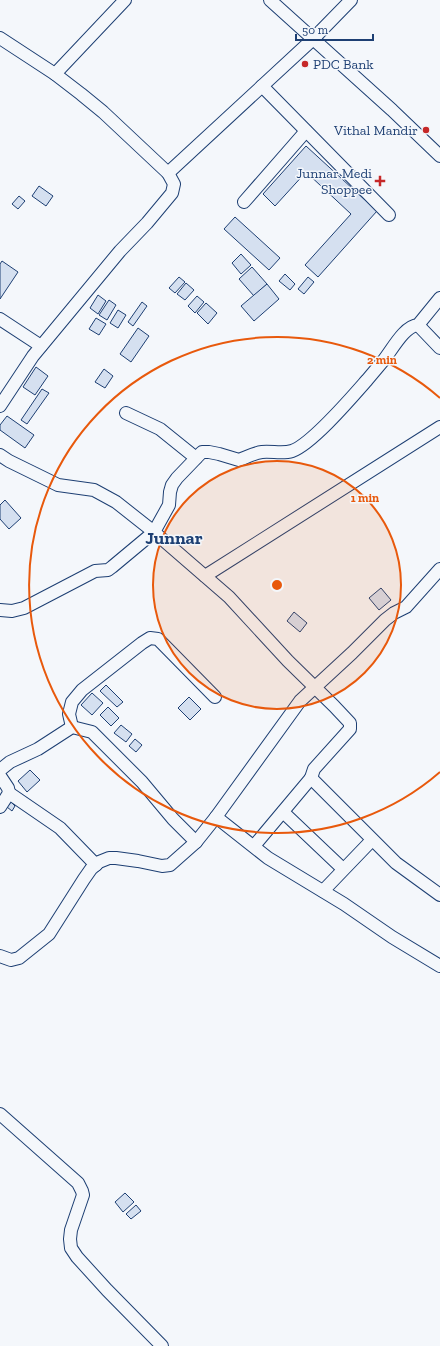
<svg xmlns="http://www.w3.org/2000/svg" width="440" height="1346" viewBox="0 0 440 1346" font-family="'Zilla Slab',serif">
  <rect width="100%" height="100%" fill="#f4f7fb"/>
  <!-- building -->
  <g fill="#d5e0f0" stroke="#1d3f73">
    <polygon points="306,146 377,211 318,277 305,265 351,214 306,172 275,206 263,194"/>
    <polygon points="39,186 53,196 46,206 32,196"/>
    <polygon points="19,196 25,201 18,209 12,204"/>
    <polygon points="235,217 280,258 269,270 224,229"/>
    <polygon points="241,254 251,265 241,274 232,263"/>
    <polygon points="2,261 18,272 0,299 0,264"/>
    <polygon points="252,267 267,284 254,296 239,279"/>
    <polygon points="285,274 295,284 290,290 279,281"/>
    <polygon points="179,277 185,282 175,293 169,288"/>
    <polygon points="308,277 314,282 304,294 298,289"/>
    <polygon points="186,283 194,290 185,300 177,294"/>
    <polygon points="267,284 279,299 254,321 241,306"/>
    <polygon points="98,295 106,301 98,314 90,308"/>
    <polygon points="197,296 204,302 195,313 188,306"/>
    <polygon points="109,300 116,305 107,320 99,315"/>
    <polygon points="142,302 147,306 133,326 128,322"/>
    <polygon points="206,303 217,313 208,324 197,313"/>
    <polygon points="118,310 126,315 118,328 110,323"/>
    <polygon points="96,318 106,324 99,335 89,329"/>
    <polygon points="138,328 149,336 131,362 120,354"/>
    <polygon points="36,367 48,376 35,395 23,387"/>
    <polygon points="104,369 113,376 105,388 95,382"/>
    <polygon points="42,389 49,393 27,424 21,420"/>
    <polygon points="7,416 34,435 25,448 0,430 0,425"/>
    <polygon points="5,500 21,518 9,529 0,519 0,505"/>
    <polygon points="381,588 391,600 379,610 369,598"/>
    <polygon points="294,612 307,623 300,632 287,621"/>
    <polygon points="106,685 123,702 117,707 100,691"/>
    <polygon points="92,693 103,703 92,715 81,705"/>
    <polygon points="189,697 201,709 190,720 178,708"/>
    <polygon points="108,707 119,718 111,726 100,715"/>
    <polygon points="121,725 132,734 126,742 114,733"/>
    <polygon points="135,739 142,745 136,752 129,746"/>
    <polygon points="30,770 40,780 27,792 18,781"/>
    <polygon points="11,802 15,806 12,811 7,807"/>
    <polygon points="125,1193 134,1202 123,1212 115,1202"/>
    <polygon points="136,1205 141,1211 131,1219 126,1214"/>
  </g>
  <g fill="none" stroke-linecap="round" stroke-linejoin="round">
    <defs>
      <g id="minor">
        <polyline points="270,0 392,110 440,156"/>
        <polyline points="0,38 55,74 81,94 103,112 168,173 174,184 172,193 147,223 120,251 33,356 0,406"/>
        <polyline points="55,74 125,0"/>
        <polyline points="262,86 389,215"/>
        <polyline points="168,173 313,39 351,0"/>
        <polyline points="244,202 306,131"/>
        <polyline points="0,319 41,346"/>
        <polyline points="418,325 440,348"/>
        <polyline points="126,413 160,429 196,458"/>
        <polyline points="0,455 9,461 58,485 94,490 116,502 154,532 229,597 288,661 334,706 350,723 350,729 314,769 311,778 396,863 440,895"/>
        <polyline points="205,576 440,427"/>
        <path d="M 0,610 L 12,611 L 24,608 L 95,571 L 108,570 L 112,567 L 154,532 L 169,505 L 170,492 L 172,485 L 177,478 L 202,452 L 209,452 L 219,454 L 239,460 C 247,457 254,453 262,452 C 272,451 283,454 292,451 C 312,444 352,397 367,380 C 372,374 378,367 383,361 C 392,350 404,326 418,325 L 440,298"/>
        <polyline points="72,727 69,714 72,702 82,690 142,643 150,638 158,639 215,697"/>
        <polyline points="0,770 10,762 38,749 72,727 92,732 142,782 173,819 196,842"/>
        <polyline points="0,776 8,788 9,793 0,807"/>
        <polyline points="9,793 60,828 96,865"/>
        <polyline points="283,812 343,869"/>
        <polyline points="216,817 268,858 344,904 392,937 440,966"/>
        <polyline points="254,846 311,778"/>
        <polyline points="323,891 372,840"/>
        <polyline points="0,956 11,960 19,958 49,934 84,879 91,869 99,862 109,858 116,858 138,861 162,866 170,865 196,842 216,817 300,701 352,653 385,620 394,613 406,607 440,569"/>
        <polyline points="0,1114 78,1183 82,1191 83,1195 71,1230 70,1239 71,1248 77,1257 107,1290 162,1346"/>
      </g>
    </defs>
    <!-- minor casing -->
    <use href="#minor" stroke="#1d3f73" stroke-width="14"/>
    <!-- minor -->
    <use href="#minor" stroke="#f4f7fb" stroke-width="12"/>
  </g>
  <!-- distance rings -->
  <circle cx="277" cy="585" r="124" fill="#e8590c" fill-opacity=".12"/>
  <g fill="none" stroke="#e8590c" stroke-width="2">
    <circle cx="277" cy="585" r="124"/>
    <path d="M440 772A248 248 0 1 1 440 398"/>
  </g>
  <!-- markers -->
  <g fill="#c62828" stroke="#f4f7fb" stroke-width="1.5">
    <circle cx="305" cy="64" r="4"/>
    <circle cx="426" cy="130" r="4"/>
    <path d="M378 175h4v4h4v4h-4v4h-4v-4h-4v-4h4z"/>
  </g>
  <g text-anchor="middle" stroke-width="3" stroke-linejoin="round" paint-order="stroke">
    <!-- poi labels -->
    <g font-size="14" fill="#1d3f73" stroke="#f4f7fb" text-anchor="end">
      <text x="313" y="69" text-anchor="start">PDC Bank</text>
      <text x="418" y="135">Vithal Mandir</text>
      <text x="372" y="178">Junnar Medi<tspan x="372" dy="16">Shoppee</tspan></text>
    </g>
    <!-- district labels -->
    <g font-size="18" font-weight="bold" fill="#1d3f73" stroke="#f4f7fb">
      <text x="174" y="544">Junnar</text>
    </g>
  </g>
  <circle cx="277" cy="585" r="6" fill="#e8590c" stroke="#f4f7fb" stroke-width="2"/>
  <g font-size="12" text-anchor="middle" font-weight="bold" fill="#e8590c" stroke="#f4f7fb" stroke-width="3" stroke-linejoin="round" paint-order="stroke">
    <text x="382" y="364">2 min</text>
    <text x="365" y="502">1 min</text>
  </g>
  <!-- scale -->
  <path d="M296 34v6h77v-6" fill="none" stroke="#1d3f73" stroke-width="2"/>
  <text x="302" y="34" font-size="12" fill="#1d3f73" stroke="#f4f7fb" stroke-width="3" paint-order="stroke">50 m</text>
</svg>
